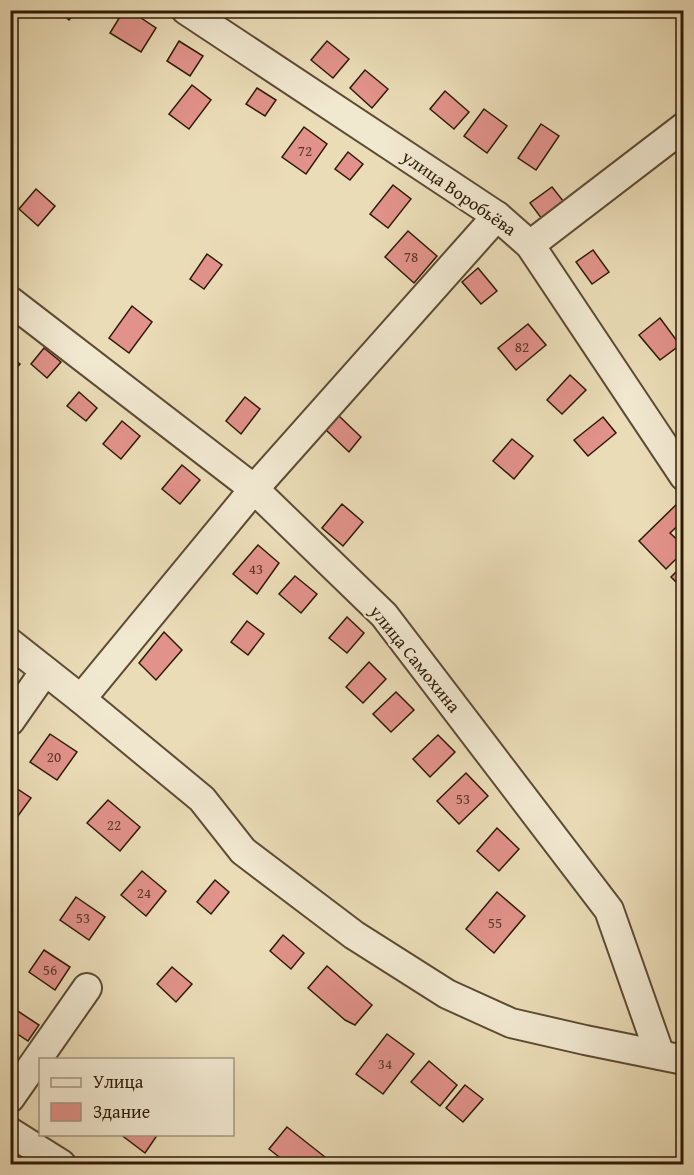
<svg xmlns="http://www.w3.org/2000/svg" width="694" height="1175" viewBox="0 0 694 1175" font-family="'Gentium Book Plus',serif">
  <rect width="100%" height="100%" fill="#eadcb7"/>
  <filter id="stains"><feTurbulence type="fractalNoise" baseFrequency=".00333" numOctaves="4"/><feColorMatrix values="0 0 0 0 .2 0 0 0 0 .09 0 0 0 0 .02 0 0 0 .5 -.17"/></filter>
  <radialGradient id="worn" r=".72"><stop offset=".6" stop-color="#630" stop-opacity="0"/><stop offset="1" stop-color="#630" stop-opacity=".3"/></radialGradient>
  <!-- building -->
  <g fill="#e1928a" stroke="#2e1b07" stroke-width="1.5">
    <polygon points="58,10 78,10 69,20"/>
    <polygon points="124,10 129,10 156,28 141,52 110,33"/>
    <polygon points="179,41 203,56 190,76 167,61"/>
    <polygon points="327,41 349,59 333,78 311,60"/>
    <polygon points="365,70 388,89 372,108 350,88"/>
    <polygon points="192,85 211,100 189,129 169,114"/>
    <polygon points="257,88 276,100 265,116 246,104"/>
    <polygon points="445,91 469,112 454,129 430,109"/>
    <polygon points="484,109 507,126 487,153 464,136"/>
    <polygon points="541,124 559,136 536,170 518,158"/>
    <polygon points="304,127 327,144 306,174 282,157"/>
    <polygon points="348,152 363,164 350,180 335,169"/>
    <polygon points="393,185 411,199 388,228 370,214"/>
    <polygon points="552,187 564,202 542,219 530,203"/>
    <polygon points="36,189 55,206 38,226 19,209"/>
    <polygon points="408,231 437,256 414,283 385,257"/>
    <polygon points="593,250 609,272 592,284 576,262"/>
    <polygon points="207,254 222,265 204,289 190,279"/>
    <polygon points="478,268 497,291 481,304 462,282"/>
    <polygon points="132,306 152,322 129,353 109,338"/>
    <polygon points="660,318 680,345 660,360 639,335"/>
    <polygon points="528,324 546,345 516,370 498,348"/>
    <polygon points="44,348 61,362 47,378 31,364"/>
    <polygon points="10,356 20,364 10,375"/>
    <polygon points="570,375 586,390 562,414 547,400"/>
    <polygon points="79,392 97,408 86,421 67,406"/>
    <polygon points="245,397 260,409 241,434 226,421"/>
    <polygon points="339,416 361,437 349,452 326,430"/>
    <polygon points="603,417 616,433 588,456 574,440"/>
    <polygon points="122,421 140,436 121,459 103,444"/>
    <polygon points="512,439 533,456 514,479 493,461"/>
    <polygon points="182,465 200,480 180,504 162,489"/>
    <polygon points="682,499 684,501 684,520 670,533 684,546 684,551 666,569 639,541"/>
    <polygon points="342,504 363,522 343,546 322,528"/>
    <polygon points="258,545 279,563 257,594 233,574"/>
    <polygon points="684,564 684,590 671,577"/>
    <polygon points="295,576 317,594 301,613 279,594"/>
    <polygon points="347,617 364,633 347,653 329,638"/>
    <polygon points="247,621 264,634 248,655 231,642"/>
    <polygon points="164,632 182,650 156,680 139,663"/>
    <polygon points="369,662 386,679 363,703 346,687"/>
    <polygon points="396,692 414,710 391,732 373,714"/>
    <polygon points="50,734 77,752 57,780 30,762"/>
    <polygon points="438,735 455,752 430,777 413,759"/>
    <polygon points="466,773 488,796 459,824 437,801"/>
    <polygon points="10,784 31,798 15,820 10,817"/>
    <polygon points="108,800 140,827 120,851 87,823"/>
    <polygon points="497,828 519,849 499,871 477,851"/>
    <polygon points="142,871 166,891 146,916 121,895"/>
    <polygon points="215,880 229,892 211,914 197,902"/>
    <polygon points="497,892 525,916 494,953 466,929"/>
    <polygon points="76,897 105,917 89,940 60,920"/>
    <polygon points="283,935 304,953 291,969 270,951"/>
    <polygon points="44,950 70,967 55,990 29,972"/>
    <polygon points="327,966 372,1005 355,1025 345,1020 308,988"/>
    <polygon points="172,967 192,984 176,1002 157,984"/>
    <polygon points="10,1006 39,1025 28,1041 10,1029"/>
    <polygon points="387,1034 414,1054 383,1094 356,1074"/>
    <polygon points="429,1061 457,1085 440,1106 411,1082"/>
    <polygon points="465,1085 483,1099 463,1122 446,1108"/>
    <polygon points="287,1127 330,1161 327,1164 288,1164 269,1149"/>
    <polygon points="120,1134 158,1134 145,1153"/>
  </g>
  <g fill="none" stroke-linecap="round" stroke-linejoin="round">
    <defs>
      <g id="minor">
        <polyline points="186,10 497,216 530,245 684,476"/>
        <polyline points="530,245 684,127"/>
        <polyline points="10,301 254,489 384,615 609,910 660,1055"/>
        <polyline points="10,643 81,699 202,799 243,851 354,935 447,994 511,1023 585,1040 684,1060"/>
        <polyline points="81,699 254,489 497,216"/>
        <polyline points="10,721 45,671"/>
        <polyline points="10,1098 87,988"/>
        <polyline points="10,1132 61,1164"/>
      </g>
    </defs>
    <!-- minor casing -->
    <use href="#minor" stroke="#5d4b33" stroke-width="32"/>
    <!-- minor -->
    <use href="#minor" stroke="#f1e8d0" stroke-width="28"/>
  </g>
  <g text-anchor="middle" stroke-width="4.5" stroke-linejoin="round" paint-order="stroke">
    <!-- number labels -->
    <g font-size="15" fill="#5b3928">
      <text x="305" y="156">72</text>
      <text x="411" y="262">78</text>
      <text x="522" y="352">82</text>
      <text x="256" y="574">43</text>
      <text x="54" y="762">20</text>
      <text x="463" y="804">53</text>
      <text x="114" y="830">22</text>
      <text x="144" y="898">24</text>
      <text x="83" y="923">53</text>
      <text x="495" y="928">55</text>
      <text x="50" y="975">56</text>
      <text x="385" y="1069">34</text>
    </g>
    <!-- street labels -->
    <g font-size="18" fill="#2e1b07" stroke="#f1e8d0">
      <text transform="translate(459 193) rotate(35)" y="6">улица Воробьёва</text>
      <text transform="translate(415 659) rotate(51)" y="6">улица Самохина</text>
    </g>
  </g>
  <!-- margin -->
  <rect width="694" height="1175" fill="none" stroke="#eadcb7" stroke-width="36"/>
  <rect x="12" y="12" width="670" height="1151" fill="none" stroke="#2e1b07" stroke-width="3"/>
  <rect x="18" y="18" width="658" height="1139" fill="none" stroke="#2e1b07" stroke-width="1.5"/>
  <!-- legend -->
  <rect x="39" y="1058" width="195" height="78" fill="#f1e8d0" stroke="#a39680" stroke-width="1.5"/>
  <rect x="51" y="1078" width="30" height="9" fill="#f1e8d0" stroke="#a39680" stroke-width="1.5"/>
  <text x="93" y="1088" font-size="18" fill="#2e1b07">Улица</text>
  <rect x="51" y="1103" width="30" height="18" fill="#e1928a" stroke="#a39680" stroke-width="1.5"/>
  <text x="93" y="1118" font-size="18" fill="#2e1b07">Здание</text>
  <rect width="100%" height="100%" filter="url(#stains)"/>
  <rect width="100%" height="100%" fill="url(#worn)"/>
</svg>
